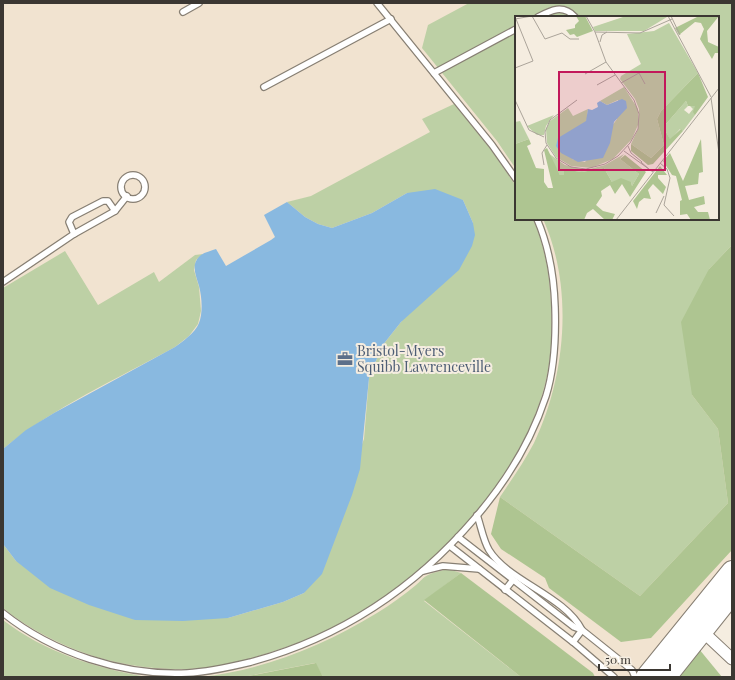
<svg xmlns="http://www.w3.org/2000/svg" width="735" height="680" viewBox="0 0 735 680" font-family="'Playfair Display',serif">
  <rect width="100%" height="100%" fill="#f5ede0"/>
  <!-- built -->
  <path fill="#f1e3d0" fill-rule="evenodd" d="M 3,3 L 732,3 L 732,245 L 709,269 L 732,447 L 732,557 L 638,677 L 3,677 ZM 516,17 L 718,17 L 718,219 L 516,219 Z"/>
  <!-- green -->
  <g fill="#bdd0a5">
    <path d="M 469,3 L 732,3 L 732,245 L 709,269 L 692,395 L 718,429 L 728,503 L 640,596 L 500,497 C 512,479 524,462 534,443 C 566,377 574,287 543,219 L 718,219 L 718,17 L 516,17 L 516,169 L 497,141 L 422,48 L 428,25 Z"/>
    <path d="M 454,104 L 489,147 L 516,186 L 516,219 L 533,219 C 545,247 550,276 551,306 C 553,336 551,366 542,395 C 513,488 432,572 348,620 C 322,635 294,645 265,654 C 240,662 213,669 186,669 C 121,671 54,649 3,608 L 3,544 L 16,561 L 228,618 L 283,602 L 304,593 L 364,439 L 369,378 L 382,346 L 401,322 L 473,223 L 463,200 L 407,193 L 372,213 L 332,228 L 318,224 L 305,217 L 287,202 L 311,196 L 430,132 L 422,119 Z"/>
    <path d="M 65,251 L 98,305 L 154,272 L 159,282 L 195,255 L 203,254 L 196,260 L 194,270 L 199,287 L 201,311 L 198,324 L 189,336 L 175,347 C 117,379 54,407 3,449 L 3,288 Z"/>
    <path d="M 448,569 L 461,573 L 424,601 L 521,677 L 323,677 L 315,663 L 243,677 L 201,677 C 264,670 323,646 377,613 C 390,605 404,595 416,585 C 420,582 423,577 428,575 C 434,572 441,571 448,569 Z"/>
    <path d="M 3,620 C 44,652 96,668 147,677 L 3,677 Z"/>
  </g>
  <!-- forest -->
  <g fill="#aec591">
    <polygon points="732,245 732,550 651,638 621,642 549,588 545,578 501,549 491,534 500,497 640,596 728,503 718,429 692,395 681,322 709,269"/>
    <polygon points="461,573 593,673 595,677 521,677 424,600"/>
    <polygon points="699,649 722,677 677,677"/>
    <polygon points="316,663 323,677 243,677"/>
  </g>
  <!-- water -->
  <path fill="#89b9e0" d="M 435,189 L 463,200 L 473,223 L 475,235 L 472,246 L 459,270 L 401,322 L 382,346 L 369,378 L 360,469 L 352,495 L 322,574 L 304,593 L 283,602 L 228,618 L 183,621 L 135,620 L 89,605 L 50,588 L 16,561 L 3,544 L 3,449 L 26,430 L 54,413 L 175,347 C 183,341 195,333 199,323 C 203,313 202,297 199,286 C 196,275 190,264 201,255 C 205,252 211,251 216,249 L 226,266 L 271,240 L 275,237 L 264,215 L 287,202 L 305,217 L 318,224 L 332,228 L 372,213 L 407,193 Z"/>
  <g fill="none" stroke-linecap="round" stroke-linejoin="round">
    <defs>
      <g id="lane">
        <polyline points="377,3 492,145 516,179"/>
        <polyline points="183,12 199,3"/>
        <path d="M 538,17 C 551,10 563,4 575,17"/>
        <polyline points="434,73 516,29"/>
        <polyline points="264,87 391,19"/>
        <circle cx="133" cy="187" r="12"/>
        <polyline points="74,234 69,222 72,217 103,201 108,201 115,211"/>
        <polyline points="3,282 74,234 115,211 127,196"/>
        <path d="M 477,515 C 481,526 483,540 489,550 C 508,581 565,596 582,630 L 573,642"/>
        <polyline points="458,537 574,627 582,630 632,670 635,677"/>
        <polyline points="450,546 573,642 614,677"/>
        <polyline points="423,571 443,566 479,569"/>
        <polyline points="505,590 513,580"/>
        <path d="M 3,613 C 53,653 123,676 187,673 C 209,672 230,667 251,662 C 340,638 415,588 475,518 C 506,482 531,442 546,396 C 555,367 556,337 555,307 C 554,276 549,247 537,219"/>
      </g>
      <polyline id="street" points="700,629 732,659"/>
      <g id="highway">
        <polyline points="646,677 732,571"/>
        <polyline points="666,677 732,594"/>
      </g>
    </defs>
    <!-- lane casing -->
    <use href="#lane" stroke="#877f73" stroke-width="8"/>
    <!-- street casing -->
    <use href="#street" stroke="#877f73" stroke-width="13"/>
    <!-- highway casing -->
    <use href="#highway" stroke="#877f73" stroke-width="22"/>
    <!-- lane -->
    <use href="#lane" stroke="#fff" stroke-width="5.5"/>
    <!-- street -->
    <use href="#street" stroke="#fff" stroke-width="11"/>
    <!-- highway -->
    <use href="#highway" stroke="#fff" stroke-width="20"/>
  </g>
  <!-- icons -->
  <defs>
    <symbol id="office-bare" viewBox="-9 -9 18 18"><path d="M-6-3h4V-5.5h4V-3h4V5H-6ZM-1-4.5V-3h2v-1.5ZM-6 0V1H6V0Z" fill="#5c6f8a" stroke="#f5ede0" stroke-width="2.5" paint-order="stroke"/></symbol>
  </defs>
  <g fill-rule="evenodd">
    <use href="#office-bare" x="334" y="348" width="22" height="22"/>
  </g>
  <g text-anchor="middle" stroke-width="4" stroke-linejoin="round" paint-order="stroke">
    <!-- service labels -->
    <g font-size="14" fill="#4e5e75" stroke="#f5ede0" text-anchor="start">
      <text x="357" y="356">Bristol-Myers<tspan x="357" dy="16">Squibb Lawrenceville</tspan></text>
    </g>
  </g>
  <!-- overview -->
  <g transform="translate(515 16)">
    <rect width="204" height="204" fill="#f5ede0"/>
    <path d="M 111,0 L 152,0 L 152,1 L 129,15 L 80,15 L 78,11 ZM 154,7 L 183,57 L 146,95 L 142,103 L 149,129 L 136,142 L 116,128 L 123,113 L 124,93 L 120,83 L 105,63 L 106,60 L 126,48 L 112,18 L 139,15 ZM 109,71 L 123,93 L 123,109 L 117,123 L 98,143 L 76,152 L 56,150 L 41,141 L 32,127 L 31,113 L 35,105 L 53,92 L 58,100 L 73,93 L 72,103 L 57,143 L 70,146 L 102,103 L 103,84 L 92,89 L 85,85 ZM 171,85 L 173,90 L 169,94 L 174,98 L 178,93 L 175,90 L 180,90 L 180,99 L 168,115 L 165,113 L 155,124 L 151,116 L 151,108 ZM 39,99 L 31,110 L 29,119 L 22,119 L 12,110 ZM 5,105 L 14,123 L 0,128 L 0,106 ZM 33,137 L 50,149 L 71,154 L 90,149 L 109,138 L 105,143 L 124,158 L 117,170 L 116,166 L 97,166 L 89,152 L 67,156 L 53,154 L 50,159 L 45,159 Z" fill="#bdd0a5"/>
    <path d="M 61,0 L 70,0 L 78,15 L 62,21 L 59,18 L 55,19 L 51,14 L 60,12 L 60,9 L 64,5 ZM 184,0 L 204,0 L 192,15 L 193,26 L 204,31 L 204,37 L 200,37 L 197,43 L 185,23 L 189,13 L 186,7 L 180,6 L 164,19 L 160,12 ZM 183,57 L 193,81 L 180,99 L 178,96 L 180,90 L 173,90 L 171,85 L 151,108 L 151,116 L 155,123 L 166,113 L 168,115 L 138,148 L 133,149 L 116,135 L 116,128 L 136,142 L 149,129 L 142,103 L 146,95 ZM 14,123 L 16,128 L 12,130 L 21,152 L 29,153 L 29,166 L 33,172 L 38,172 L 29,134 L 32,132 L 45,159 L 49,159 L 49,155 L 53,154 L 67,156 L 89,152 L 97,166 L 106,162 L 116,166 L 117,170 L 124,158 L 105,143 L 110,139 L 131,156 L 115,181 L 107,168 L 100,178 L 95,169 L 86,175 L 87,180 L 81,189 L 88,195 L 100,198 L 97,204 L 90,204 L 78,193 L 72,197 L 69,204 L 1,204 L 0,128 ZM 186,123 L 188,156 L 184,157 L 183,168 L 170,170 L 174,184 L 189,180 L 190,188 L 179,191 L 183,196 L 193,196 L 195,204 L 176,204 L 172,198 L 165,199 L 165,185 L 167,184 L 161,160 L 157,159 L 148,145 L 155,137 L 168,165 ZM 145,150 L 152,159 L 143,159 L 143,162 L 151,171 L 148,178 L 138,168 L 133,174 L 136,183 L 129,182 L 124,186 L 122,193 L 118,185 Z" fill="#aec591"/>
    <path d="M 107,83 L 111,85 L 112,92 L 99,106 L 95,127 L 88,142 L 63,146 L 46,137 L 41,130 L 43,122 L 71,105 L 73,93 L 77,94 L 83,91 L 82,87 L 85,85 L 92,89 Z" fill="#89b9e0"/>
    <path fill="none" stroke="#aba49a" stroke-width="1" d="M 17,0 L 30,23 L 47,17 L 55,23 L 64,23M 71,0 L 80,16 L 125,17 L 157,3M 153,0 L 196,81M 156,0 L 165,19M 0,3 L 17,0M 85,26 L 87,19 L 92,16M 0,52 L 18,45 L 1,3M 70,58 L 91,46M 106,67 L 124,57 L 130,68M 82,69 L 100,59M 196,82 L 204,137M 0,84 L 14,114 L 29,121M 62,84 L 35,104 L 30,116 L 31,127 L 41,142 L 56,151 L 71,153 L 90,148 L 103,140 L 115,127 L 123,113 L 124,98 L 119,84 L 91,46 L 80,16M 113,130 L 116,137 L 127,146M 109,135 L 138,156M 126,146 L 136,155M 145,147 L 152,153 L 155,162 L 149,189 L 159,200M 29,149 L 27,137 L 32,129M 141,197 L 149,180M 101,204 L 204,72"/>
    <path fill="#c2185b" fill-opacity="0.15" stroke="#c2185b" stroke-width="2" d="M 44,56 L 150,56 L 150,154 L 44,154 Z"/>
    <rect width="204" height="204" fill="none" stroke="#3b3732" stroke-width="2"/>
  </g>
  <!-- border -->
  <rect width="735" height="680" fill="none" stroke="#3b3732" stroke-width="8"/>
  <!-- scale -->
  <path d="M599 664v6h71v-6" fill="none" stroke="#3b3732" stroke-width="2"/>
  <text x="605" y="664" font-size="12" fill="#3b3732" stroke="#f5ede0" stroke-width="3" paint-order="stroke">50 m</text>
</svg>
